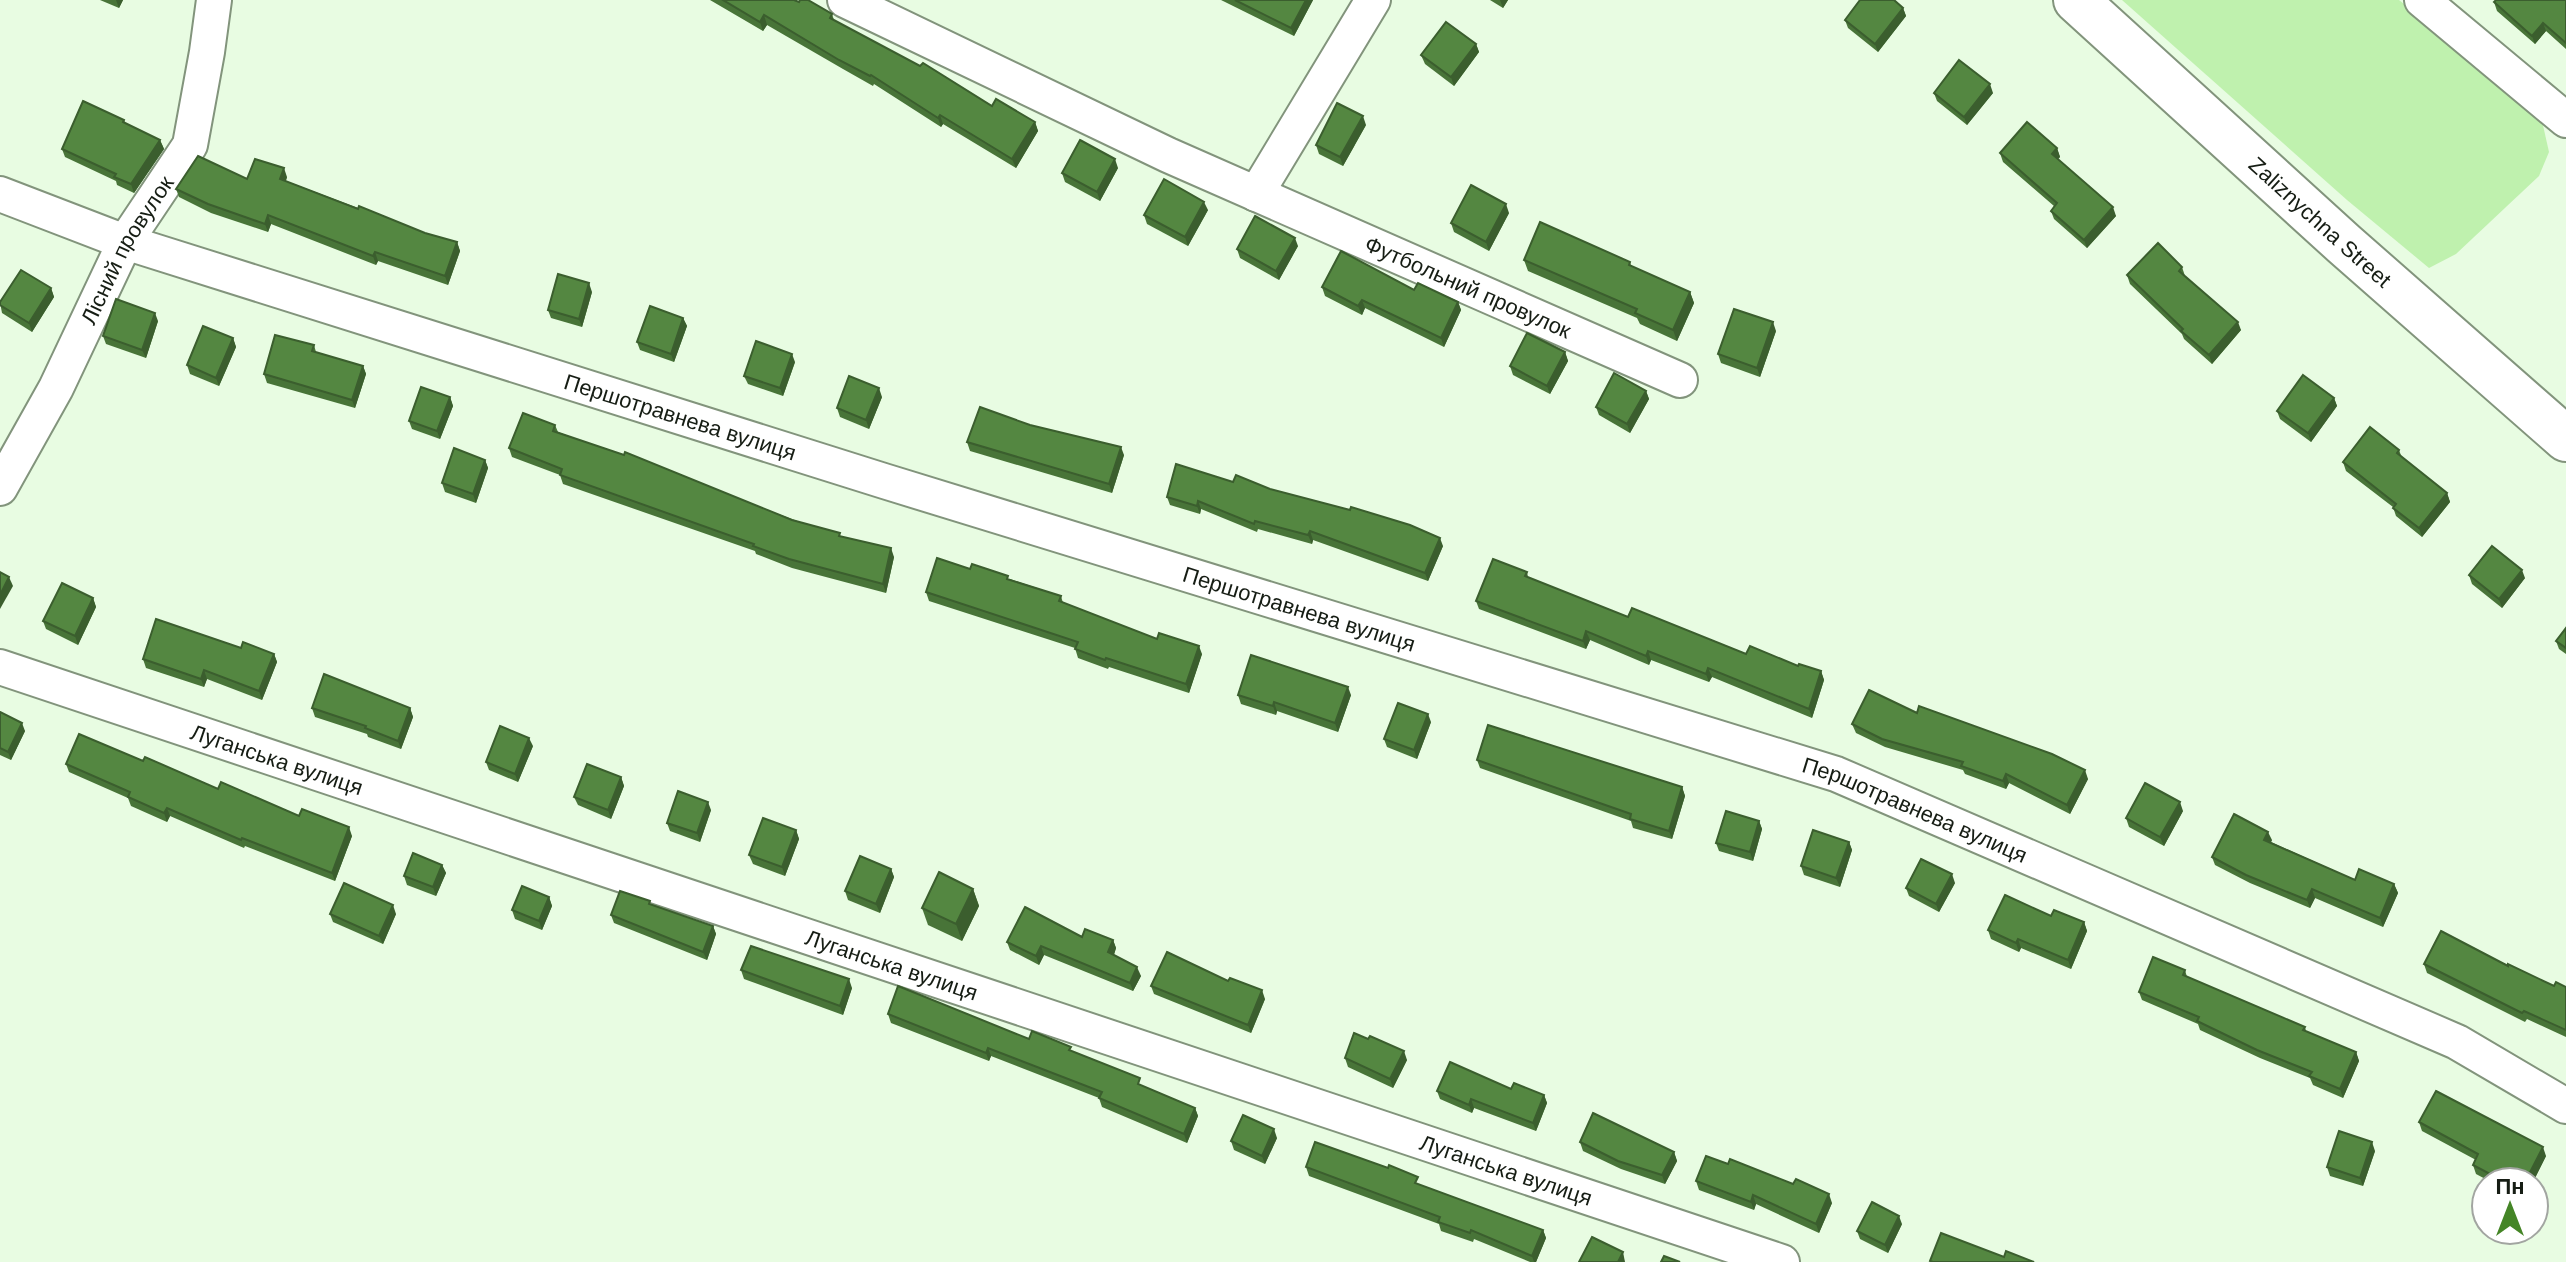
<svg xmlns="http://www.w3.org/2000/svg" width="2566" height="1262" viewBox="0 0 2566 1262" font-family="Arial,sans-serif">
  <rect width="100%" height="100%" fill="#e8fce2"/>
  <!-- green -->
  <polygon fill="#bff1ae" points="2122,0 2399,0 2540,112 2549,152 2539,176 2456,254 2429,268 2347,200"/>
  <g fill="none" stroke-linecap="round" stroke-linejoin="round">
    <defs>
      <g id="minor">
        <path id="s1" d="M 845,0 L 1168,155 L 1680,380"/>
        <polyline points="2422,0 2566,120"/>
        <path id="s2" d="M 0,194 L 125,242 L 884,481 L 1836,774 L 2457,1042 L 2566,1106"/>
        <polyline points="1256,194 1373,0"/>
        <path id="s3" d="M 0,488 L 56,388 L 125,242 L 190,145 L 207,52 L 214,0"/>
        <path id="s4" d="M 0,667 L 1782,1262"/>
      </g>
      <g id="primary">
        <path id="s5" d="M 2076,0 L 2344,244 L 2566,439"/>
      </g>
    </defs>
    <!-- minor casing -->
    <use href="#minor" stroke="#82947c" stroke-width="38"/>
    <!-- primary casing -->
    <use href="#primary" stroke="#82947c" stroke-width="48"/>
    <!-- minor -->
    <use href="#minor" stroke="#fff" stroke-width="34"/>
    <!-- primary -->
    <use href="#primary" stroke="#fff" stroke-width="44"/>
  </g>
  <!-- wall -->
  <g fill="#487438">
    <polygon points="100,0 123,0 119,8"/>
    <polygon points="710,0 794,0 832,14 834,20 992,106 1035,122 1038,131 1016,168 943,124 941,127 874,84 873,86 843,69 767,25 763,31"/>
    <polygon points="1221,0 1313,0 1294,36"/>
    <polygon points="1490,0 1508,0 1503,8"/>
    <polygon points="2566,0 2566,49 2546,31 2535,44 2497,11 2494,2"/>
    <polygon points="1903,8 1906,16 1878,52 1848,28 1845,20"/>
    <polygon points="1476,44 1479,52 1454,86 1425,64 1421,55"/>
    <polygon points="1934,93 1993,93 1967,125 1937,101"/>
    <polygon points="124,120 125,123 160,140 164,149 134,193 117,185 116,181 65,157 62,149"/>
    <polygon points="1366,125 1343,166 1319,154 1316,145"/>
    <polygon points="2057,148 2060,157 2058,159 2116,216 2087,248 2054,219 2051,211 2054,206 2003,162 2000,153"/>
    <polygon points="1118,168 1100,201 1065,182 1062,173"/>
    <polygon points="287,177 286,181 425,233 457,242 460,251 448,285 378,261 376,265 271,224 268,232 211,213 179,197 176,189 247,179"/>
    <polygon points="1208,210 1188,246 1147,224 1144,215"/>
    <polygon points="1509,213 1489,251 1454,232 1451,223"/>
    <polygon points="1298,246 1279,280 1240,258 1237,249"/>
    <polygon points="1524,260 1630,262 1631,266 1690,292 1694,303 1677,341 1640,324 1637,318 1528,271"/>
    <polygon points="2182,267 2185,276 2241,330 2212,364 2184,339 2182,334 2130,284 2127,275"/>
    <polygon points="1322,287 1414,290 1458,302 1461,310 1444,347 1365,308 1362,315 1325,296"/>
    <polygon points="51,288 54,297 32,332 2,313 0,302"/>
    <polygon points="592,292 582,327 551,318 548,310"/>
    <polygon points="683,318 687,326 674,362 640,350 637,342"/>
    <polygon points="158,321 146,358 106,344 103,336"/>
    <polygon points="1776,331 1760,377 1721,363 1718,354"/>
    <polygon points="233,338 236,347 219,386 190,374 187,365"/>
    <polygon points="314,345 316,352 363,366 366,374 355,408 267,383 264,374"/>
    <polygon points="1565,352 1568,361 1550,394 1513,375 1510,366"/>
    <polygon points="795,362 783,396 748,384 744,376"/>
    <polygon points="1646,391 1649,399 1630,433 1599,415 1596,407"/>
    <polygon points="450,397 453,406 440,439 412,429 409,421"/>
    <polygon points="882,397 869,429 840,417 837,408"/>
    <polygon points="2334,398 2337,406 2311,442 2280,419 2277,411"/>
    <polygon points="555,425 558,432 894,557 886,593 792,568 756,554 755,551 563,484 560,475 512,457 509,448"/>
    <polygon points="1030,425 1124,455 1112,493 970,451 967,442"/>
    <polygon points="2399,450 2402,458 2447,493 2450,502 2422,537 2396,516 2393,507 2346,471 2343,462"/>
    <polygon points="485,460 488,468 476,503 445,492 442,483"/>
    <polygon points="1233,482 1270,489 1443,546 1428,581 1313,540 1312,544 1258,529 1257,532 1201,509 1200,514 1170,505 1167,497"/>
    <polygon points="1527,572 1528,577 1628,617 1746,654 1821,671 1824,680 1812,718 1712,677 1709,682 1651,660 1649,665 1590,640 1586,649 1479,609 1476,601"/>
    <polygon points="2469,575 2525,578 2502,608 2472,584"/>
    <polygon points="1010,579 1061,596 1063,603 1157,639 1202,654 1189,693 1109,667 1108,669 1078,658 1075,648 929,601 926,592"/>
    <polygon points="93,598 96,607 78,645 46,629 43,621"/>
    <polygon points="2566,628 2566,654 2559,649 2556,641"/>
    <polygon points="241,648 274,654 277,662 262,700 207,679 204,687 146,668 143,659"/>
    <polygon points="1238,695 1351,695 1338,732 1277,711 1276,715 1241,704"/>
    <polygon points="312,708 410,708 413,717 401,749 368,737 367,734 315,717"/>
    <polygon points="0,712 25,731 11,760 0,755"/>
    <polygon points="1917,713 2088,779 2070,814 2009,783 2006,789 1965,774 1963,770 1885,747 1856,733 1852,724"/>
    <polygon points="1431,722 1417,759 1387,747 1384,739"/>
    <polygon points="533,746 518,782 489,770 486,762"/>
    <polygon points="1477,760 1682,787 1685,796 1672,839 1633,828 1631,821 1480,768"/>
    <polygon points="143,761 218,789 299,816 352,836 335,881 245,846 244,848 170,816 167,822 131,806 128,798 69,772 66,764"/>
    <polygon points="621,777 624,786 611,819 578,805 574,797"/>
    <polygon points="711,810 700,842 670,831 667,823"/>
    <polygon points="2183,811 2164,846 2129,827 2126,818"/>
    <polygon points="1759,821 1762,829 1753,861 1719,851 1716,843"/>
    <polygon points="796,830 799,839 785,876 753,864 749,855"/>
    <polygon points="2272,840 2271,842 2355,880 2394,884 2398,893 2383,927 2315,898 2310,908 2250,883 2215,865 2212,857"/>
    <polygon points="1849,842 1852,850 1840,887 1804,875 1801,866"/>
    <polygon points="442,865 446,873 436,896 407,885 404,876"/>
    <polygon points="891,869 894,877 880,913 848,900 845,891"/>
    <polygon points="1955,883 1939,912 1909,896 1906,888"/>
    <polygon points="973,889 979,906 962,941 928,925 922,908"/>
    <polygon points="549,897 552,906 542,930 515,919 512,910"/>
    <polygon points="651,904 713,926 716,934 707,960 614,923 611,915"/>
    <polygon points="330,914 396,914 383,944 333,922"/>
    <polygon points="2051,916 2084,922 2087,931 2071,969 2021,948 2019,952 1991,939 1988,930"/>
    <polygon points="1082,937 1113,940 1116,948 1114,955 1141,976 1133,991 1044,955 1039,965 1010,950 1007,942"/>
    <polygon points="2424,964 2508,966 2554,986 2566,987 2566,1037 2527,1019 2525,1022 2427,973"/>
    <polygon points="741,970 852,988 843,1015 744,979"/>
    <polygon points="2185,970 2187,977 2305,1027 2306,1031 2356,1052 2359,1061 2343,1098 2313,1085 2310,1078 2260,1058 2200,1030 2198,1024 2142,1000 2139,992"/>
    <polygon points="1151,986 1265,999 1251,1033 1154,994"/>
    <polygon points="888,1014 1029,1039 1072,1051 1143,1087 1195,1108 1198,1116 1187,1143 1102,1107 1099,1098 991,1056 989,1061 891,1023"/>
    <polygon points="1368,1039 1407,1060 1393,1088 1348,1067 1345,1058"/>
    <polygon points="1437,1091 1544,1095 1547,1103 1536,1131 1474,1108 1472,1113 1440,1099"/>
    <polygon points="2419,1122 2546,1156 2533,1182 2491,1182 2476,1174 2473,1165 2476,1160 2422,1131"/>
    <polygon points="1277,1138 1265,1164 1234,1150 1231,1141"/>
    <polygon points="1580,1142 1674,1152 1677,1161 1665,1184 1621,1169 1583,1151"/>
    <polygon points="2375,1151 2363,1186 2330,1176 2327,1167"/>
    <polygon points="1306,1167 1421,1185 1543,1230 1546,1238 1536,1262 1530,1262 1474,1239 1473,1242 1441,1231 1439,1224 1309,1176"/>
    <polygon points="1696,1181 1832,1203 1819,1233 1756,1204 1754,1210 1699,1190"/>
    <polygon points="1902,1224 1888,1253 1860,1239 1857,1231"/>
  </g>
  <!-- shaded-wall -->
  <g fill="#3b5e2e">
    <polygon points="116,0 123,0 119,8"/>
    <polygon points="1306,0 1313,0 1294,36 1291,28"/>
    <polygon points="1500,0 1508,0 1503,8"/>
    <polygon points="1903,8 1906,16 1878,52 1875,44"/>
    <polygon points="764,15 767,25 763,31 760,22"/>
    <polygon points="2543,23 2546,31 2535,44 2532,36"/>
    <polygon points="1476,44 1479,52 1454,86 1451,77"/>
    <polygon points="1990,84 1993,93 1967,125 1964,117"/>
    <polygon points="940,115 943,124 941,127 938,118"/>
    <polygon points="1363,116 1366,125 1343,166 1340,157"/>
    <polygon points="1035,122 1038,131 1016,168 1012,159"/>
    <polygon points="160,140 164,149 134,193 131,184"/>
    <polygon points="2057,148 2060,157 2055,162 2052,154"/>
    <polygon points="1115,159 1118,168 1100,201 1097,192"/>
    <polygon points="284,168 287,177 283,187 280,179"/>
    <polygon points="1204,202 1208,210 1188,246 1185,237"/>
    <polygon points="1506,204 1509,213 1489,251 1486,242"/>
    <polygon points="2113,207 2116,216 2087,248 2084,240"/>
    <polygon points="268,215 271,224 268,232 265,224"/>
    <polygon points="1295,238 1298,246 1279,280 1276,271"/>
    <polygon points="457,242 460,251 448,285 445,276"/>
    <polygon points="375,252 378,261 376,265 373,256"/>
    <polygon points="589,283 592,292 582,327 579,319"/>
    <polygon points="51,288 54,297 32,332 29,323"/>
    <polygon points="1690,292 1694,303 1677,341 1673,330"/>
    <polygon points="1362,300 1365,308 1362,315 1358,306"/>
    <polygon points="1458,302 1461,310 1444,347 1441,338"/>
    <polygon points="155,313 158,321 146,358 142,350"/>
    <polygon points="683,318 687,326 674,362 671,354"/>
    <polygon points="1773,322 1776,331 1760,377 1757,368"/>
    <polygon points="2238,322 2241,330 2212,364 2209,355"/>
    <polygon points="233,338 236,347 219,386 216,378"/>
    <polygon points="1565,352 1568,361 1550,394 1547,386"/>
    <polygon points="792,354 795,362 783,396 780,388"/>
    <polygon points="363,366 366,374 355,408 352,400"/>
    <polygon points="879,388 882,397 869,429 866,420"/>
    <polygon points="1646,391 1649,399 1630,433 1627,424"/>
    <polygon points="450,397 453,406 440,439 437,431"/>
    <polygon points="2334,398 2337,406 2311,442 2308,433"/>
    <polygon points="1121,447 1124,455 1112,493 1109,484"/>
    <polygon points="485,460 488,468 476,503 473,494"/>
    <polygon points="2447,493 2450,502 2422,537 2419,528"/>
    <polygon points="1198,501 1201,509 1200,514 1197,506"/>
    <polygon points="1310,531 1313,540 1312,544 1308,535"/>
    <polygon points="1440,538 1443,546 1428,581 1425,573"/>
    <polygon points="891,548 894,557 886,593 883,584"/>
    <polygon points="2522,570 2525,578 2502,608 2499,599"/>
    <polygon points="9,577 13,586 0,609 0,595"/>
    <polygon points="93,598 96,607 78,645 75,636"/>
    <polygon points="1586,631 1590,640 1586,649 1583,641"/>
    <polygon points="1199,646 1202,654 1189,693 1186,684"/>
    <polygon points="1648,651 1651,660 1649,665 1646,656"/>
    <polygon points="274,654 277,662 262,700 259,691"/>
    <polygon points="1708,668 1712,677 1709,682 1706,674"/>
    <polygon points="204,670 207,679 204,687 201,679"/>
    <polygon points="1821,671 1824,680 1812,718 1809,709"/>
    <polygon points="1348,687 1351,695 1338,732 1335,723"/>
    <polygon points="1274,702 1277,711 1276,715 1273,706"/>
    <polygon points="410,708 413,717 401,749 398,741"/>
    <polygon points="1428,714 1431,722 1417,759 1414,750"/>
    <polygon points="22,723 25,731 11,760 8,752"/>
    <polygon points="529,738 533,746 518,782 515,774"/>
    <polygon points="2085,770 2088,779 2070,814 2067,805"/>
    <polygon points="2006,774 2009,783 2006,789 2003,781"/>
    <polygon points="621,777 624,786 611,819 608,810"/>
    <polygon points="1682,787 1685,796 1672,839 1669,831"/>
    <polygon points="708,802 711,810 700,842 697,833"/>
    <polygon points="2180,802 2183,811 2164,846 2160,837"/>
    <polygon points="167,808 170,816 167,822 164,813"/>
    <polygon points="1759,821 1762,829 1753,861 1750,852"/>
    <polygon points="349,827 352,836 335,881 332,873"/>
    <polygon points="796,830 799,839 785,876 782,867"/>
    <polygon points="2268,832 2272,840 2268,848 2264,840"/>
    <polygon points="1849,842 1852,850 1840,887 1836,878"/>
    <polygon points="442,865 446,873 436,896 433,887"/>
    <polygon points="891,869 894,877 880,913 876,904"/>
    <polygon points="1952,874 1955,883 1939,912 1936,904"/>
    <polygon points="2394,884 2398,893 2383,927 2380,918"/>
    <polygon points="973,889 979,906 962,941 956,924"/>
    <polygon points="2312,889 2315,898 2310,908 2307,900"/>
    <polygon points="549,897 552,906 542,930 539,921"/>
    <polygon points="393,905 396,914 383,944 379,936"/>
    <polygon points="2084,922 2087,931 2071,969 2068,960"/>
    <polygon points="713,926 716,934 707,960 703,952"/>
    <polygon points="2018,939 2021,948 2019,952 2016,943"/>
    <polygon points="1113,940 1116,948 1112,960 1108,952"/>
    <polygon points="1041,946 1044,955 1039,965 1036,956"/>
    <polygon points="1137,967 1141,976 1133,991 1130,983"/>
    <polygon points="849,979 852,988 843,1015 840,1006"/>
    <polygon points="1262,990 1265,999 1251,1033 1248,1025"/>
    <polygon points="988,1048 991,1056 989,1061 986,1053"/>
    <polygon points="1404,1051 1407,1060 1393,1088 1390,1079"/>
    <polygon points="2356,1052 2359,1061 2343,1098 2340,1089"/>
    <polygon points="1544,1095 1547,1103 1536,1131 1533,1123"/>
    <polygon points="1471,1099 1474,1108 1472,1113 1469,1105"/>
    <polygon points="1195,1108 1198,1116 1187,1143 1184,1134"/>
    <polygon points="1274,1129 1277,1138 1265,1164 1262,1156"/>
    <polygon points="2372,1142 2375,1151 2363,1186 2360,1178"/>
    <polygon points="2543,1147 2546,1156 2533,1182 2525,1182"/>
    <polygon points="1674,1152 1677,1161 1665,1184 1662,1175"/>
    <polygon points="1829,1194 1832,1203 1819,1233 1816,1224"/>
    <polygon points="1753,1195 1756,1204 1754,1210 1751,1202"/>
    <polygon points="1899,1216 1902,1224 1888,1253 1885,1245"/>
    <polygon points="1543,1230 1546,1238 1536,1262 1534,1262 1532,1256"/>
    <polygon points="1623,1252 1625,1262 1618,1262"/>
  </g>
  <!-- building -->
  <g fill="#548741" stroke="#3b5e2e" stroke-width="2">
    <polygon points="723,0 794,0 799,2 800,0 808,0 832,14 830,18 920,66 923,63 992,106 996,99 1035,122 1012,159 940,115 938,118 871,75 870,76 839,60 764,15 760,22"/>
    <polygon points="1235,0 1306,0 1291,28"/>
    <polygon points="1860,0 1894,0 1903,8 1875,44 1845,20"/>
    <polygon points="2496,0 2566,0 2566,43 2543,23 2532,36 2494,2"/>
    <polygon points="1446,22 1476,44 1451,77 1421,55"/>
    <polygon points="1959,60 1990,84 1964,117 1934,93"/>
    <polygon points="83,101 124,120 123,122 160,140 131,184 114,177 116,174 62,149"/>
    <polygon points="1337,103 1363,116 1340,157 1316,145"/>
    <polygon points="2027,122 2057,148 2052,154 2113,207 2084,240 2051,211 2057,203 2000,153"/>
    <polygon points="1080,140 1115,159 1097,192 1062,173"/>
    <polygon points="198,156 247,179 255,159 284,168 280,179 358,209 359,206 425,233 457,242 445,276 375,252 373,256 268,215 265,224 208,204 176,189"/>
    <polygon points="1164,179 1204,202 1185,237 1144,215"/>
    <polygon points="1471,185 1506,204 1486,242 1451,223"/>
    <polygon points="1255,216 1295,238 1276,271 1237,249"/>
    <polygon points="1540,222 1630,262 1629,265 1690,292 1673,330 1635,313 1637,309 1524,260"/>
    <polygon points="2158,243 2182,267 2179,271 2238,322 2209,355 2181,331 2183,329 2127,275"/>
    <polygon points="1341,251 1414,290 1418,283 1458,302 1441,338 1362,300 1358,306 1322,287"/>
    <polygon points="21,270 51,288 29,323 0,305 0,302"/>
    <polygon points="558,274 589,283 579,319 548,310"/>
    <polygon points="116,299 155,313 142,350 103,336"/>
    <polygon points="650,306 683,318 671,354 637,342"/>
    <polygon points="1734,309 1773,322 1757,368 1718,354"/>
    <polygon points="203,326 233,338 216,378 187,365"/>
    <polygon points="1527,333 1565,352 1547,386 1510,366"/>
    <polygon points="275,335 314,345 312,351 363,366 352,400 264,374"/>
    <polygon points="756,341 792,354 780,388 744,376"/>
    <polygon points="1614,373 1646,391 1627,424 1596,407"/>
    <polygon points="2303,375 2334,398 2308,433 2277,411"/>
    <polygon points="849,376 879,388 866,420 837,408"/>
    <polygon points="421,387 450,397 437,431 409,421"/>
    <polygon points="980,407 1030,425 1121,447 1109,484 967,442"/>
    <polygon points="523,413 555,425 553,431 624,455 625,452 792,520 840,533 839,536 891,548 883,584 789,559 753,546 754,544 560,475 562,469 509,448"/>
    <polygon points="2370,427 2399,450 2397,453 2447,493 2419,528 2393,508 2396,504 2343,462"/>
    <polygon points="454,448 485,460 473,494 442,483"/>
    <polygon points="1176,464 1233,482 1236,475 1270,489 1350,510 1351,507 1410,525 1440,538 1425,573 1310,531 1308,535 1255,521 1254,524 1198,501 1197,506 1167,497"/>
    <polygon points="2492,546 2522,570 2499,599 2469,575"/>
    <polygon points="937,558 970,569 972,564 1008,576 1007,579 1061,596 1059,601 1157,639 1159,633 1199,646 1186,684 1106,658 1105,660 1075,649 1078,642 926,592"/>
    <polygon points="1493,559 1527,572 1525,576 1628,617 1632,608 1746,654 1750,646 1798,666 1799,664 1821,671 1809,709 1708,668 1706,674 1648,651 1646,656 1586,631 1583,641 1476,601"/>
    <polygon points="0,572 9,577 0,595"/>
    <polygon points="62,583 93,598 75,636 43,621"/>
    <polygon points="156,619 241,648 243,642 274,654 259,691 204,670 201,679 143,659"/>
    <polygon points="2566,628 2566,648 2556,641"/>
    <polygon points="1251,655 1348,687 1335,723 1274,702 1273,706 1238,695"/>
    <polygon points="324,674 410,708 398,741 365,728 366,726 312,708"/>
    <polygon points="1869,690 1917,713 1919,706 2052,754 2085,770 2067,805 2006,774 2003,781 1961,766 1963,762 1882,739 1852,724"/>
    <polygon points="1398,703 1428,714 1414,750 1384,739"/>
    <polygon points="0,712 22,723 8,752 0,748"/>
    <polygon points="1488,725 1682,787 1669,831 1630,819 1631,814 1477,760"/>
    <polygon points="500,726 529,738 515,774 486,762"/>
    <polygon points="79,734 143,761 145,757 218,789 221,782 299,816 302,809 349,827 332,873 242,838 241,840 167,808 164,813 128,797 130,792 66,764"/>
    <polygon points="587,764 621,777 608,810 574,797"/>
    <polygon points="2145,783 2180,802 2160,837 2126,818"/>
    <polygon points="678,791 708,802 697,833 667,823"/>
    <polygon points="1726,811 1759,821 1750,852 1716,843"/>
    <polygon points="2234,814 2268,832 2264,840 2355,880 2359,869 2394,884 2380,918 2312,889 2307,900 2246,875 2212,857"/>
    <polygon points="763,818 796,830 782,867 749,855"/>
    <polygon points="1813,830 1849,842 1836,878 1801,866"/>
    <polygon points="413,853 442,865 433,887 404,876"/>
    <polygon points="860,856 891,869 876,904 845,891"/>
    <polygon points="1921,859 1952,874 1936,904 1906,888"/>
    <polygon points="939,872 973,889 956,924 922,908"/>
    <polygon points="344,883 393,905 379,936 330,914"/>
    <polygon points="522,886 549,897 539,921 512,910"/>
    <polygon points="620,891 650,901 649,904 713,926 703,952 611,915"/>
    <polygon points="2005,895 2051,916 2054,910 2084,922 2068,960 2018,939 2016,943 1988,930"/>
    <polygon points="1025,907 1082,937 1085,929 1113,940 1108,952 1137,967 1130,983 1041,946 1036,956 1007,942"/>
    <polygon points="2441,931 2508,966 2508,964 2554,986 2556,982 2566,987 2566,1030 2524,1011 2522,1013 2424,964"/>
    <polygon points="751,946 849,979 840,1006 741,970"/>
    <polygon points="1167,952 1228,981 1230,978 1262,990 1248,1025 1151,986"/>
    <polygon points="2153,957 2185,970 2183,975 2305,1027 2303,1030 2356,1052 2340,1089 2309,1076 2312,1072 2257,1050 2197,1021 2199,1017 2139,992"/>
    <polygon points="898,986 1029,1039 1032,1031 1071,1047 1069,1050 1140,1078 1138,1084 1195,1108 1184,1134 1099,1098 1102,1092 988,1048 986,1053 888,1014"/>
    <polygon points="1354,1033 1368,1039 1370,1036 1404,1051 1390,1079 1345,1058"/>
    <polygon points="1450,1062 1511,1089 1514,1083 1544,1095 1533,1123 1471,1099 1469,1105 1437,1091"/>
    <polygon points="2436,1091 2543,1147 2525,1182 2505,1182 2473,1165 2478,1154 2419,1122"/>
    <polygon points="1593,1113 1674,1152 1662,1175 1618,1161 1580,1142"/>
    <polygon points="1243,1115 1274,1129 1262,1156 1231,1141"/>
    <polygon points="2339,1131 2372,1142 2360,1178 2327,1167"/>
    <polygon points="1315,1142 1388,1168 1389,1165 1418,1177 1415,1183 1543,1230 1532,1256 1471,1230 1470,1233 1438,1222 1440,1217 1306,1167"/>
    <polygon points="1706,1156 1728,1164 1730,1159 1793,1184 1796,1179 1829,1194 1816,1224 1753,1195 1751,1202 1696,1181"/>
    <polygon points="1872,1202 1899,1216 1885,1245 1857,1231"/>
    <polygon points="1941,1233 2004,1257 2006,1251 2034,1262 1933,1262 1930,1261"/>
    <polygon points="1592,1237 1623,1252 1618,1262 1579,1262"/>
    <polygon points="1664,1256 1680,1262 1661,1262"/>
  </g>
  <g text-anchor="middle" stroke-width="8" stroke-linejoin="round" paint-order="stroke">
    <!-- street labels -->
    <g font-size="22" fill="#161d14" stroke="#fff">
      <text dy="8" stroke="none"><textPath href="#s5" startOffset="330">Zaliznychna Street</textPath></text>
      <text dy="8" stroke="none"><textPath href="#s3" startOffset="270">Лісний провулок</textPath></text>
      <text dy="8" stroke="none"><textPath href="#s1" startOffset="686">Футбольний провулок</textPath></text>
      <text dy="8" stroke="none"><textPath href="#s2" startOffset="716">Першотравнева вулиця</textPath></text>
      <text dy="8" stroke="none"><textPath href="#s2" startOffset="1364">Першотравнева вулиця</textPath></text>
      <text dy="8" stroke="none"><textPath href="#s4" startOffset="292">Луганська вулиця</textPath></text>
      <text dy="8" stroke="none"><textPath href="#s2" startOffset="2012">Першотравнева вулиця</textPath></text>
      <text dy="8" stroke="none"><textPath href="#s4" startOffset="940">Луганська вулиця</textPath></text>
      <text dy="8" stroke="none"><textPath href="#s4" startOffset="1588">Луганська вулиця</textPath></text>
    </g>
  </g>
  <!-- north arrow -->
  <g transform="translate(2510 1206)"><circle r="38" fill="#ffffff" stroke="#a2a5a1" stroke-width="2"/>
  <path d="M0-6L14 30L0 20L-14 30Z" fill="#448526"/>
  <text y="-12" font-size="22" font-weight="bold" text-anchor="middle" fill="#161d14">Пн</text>
  </g>
</svg>
